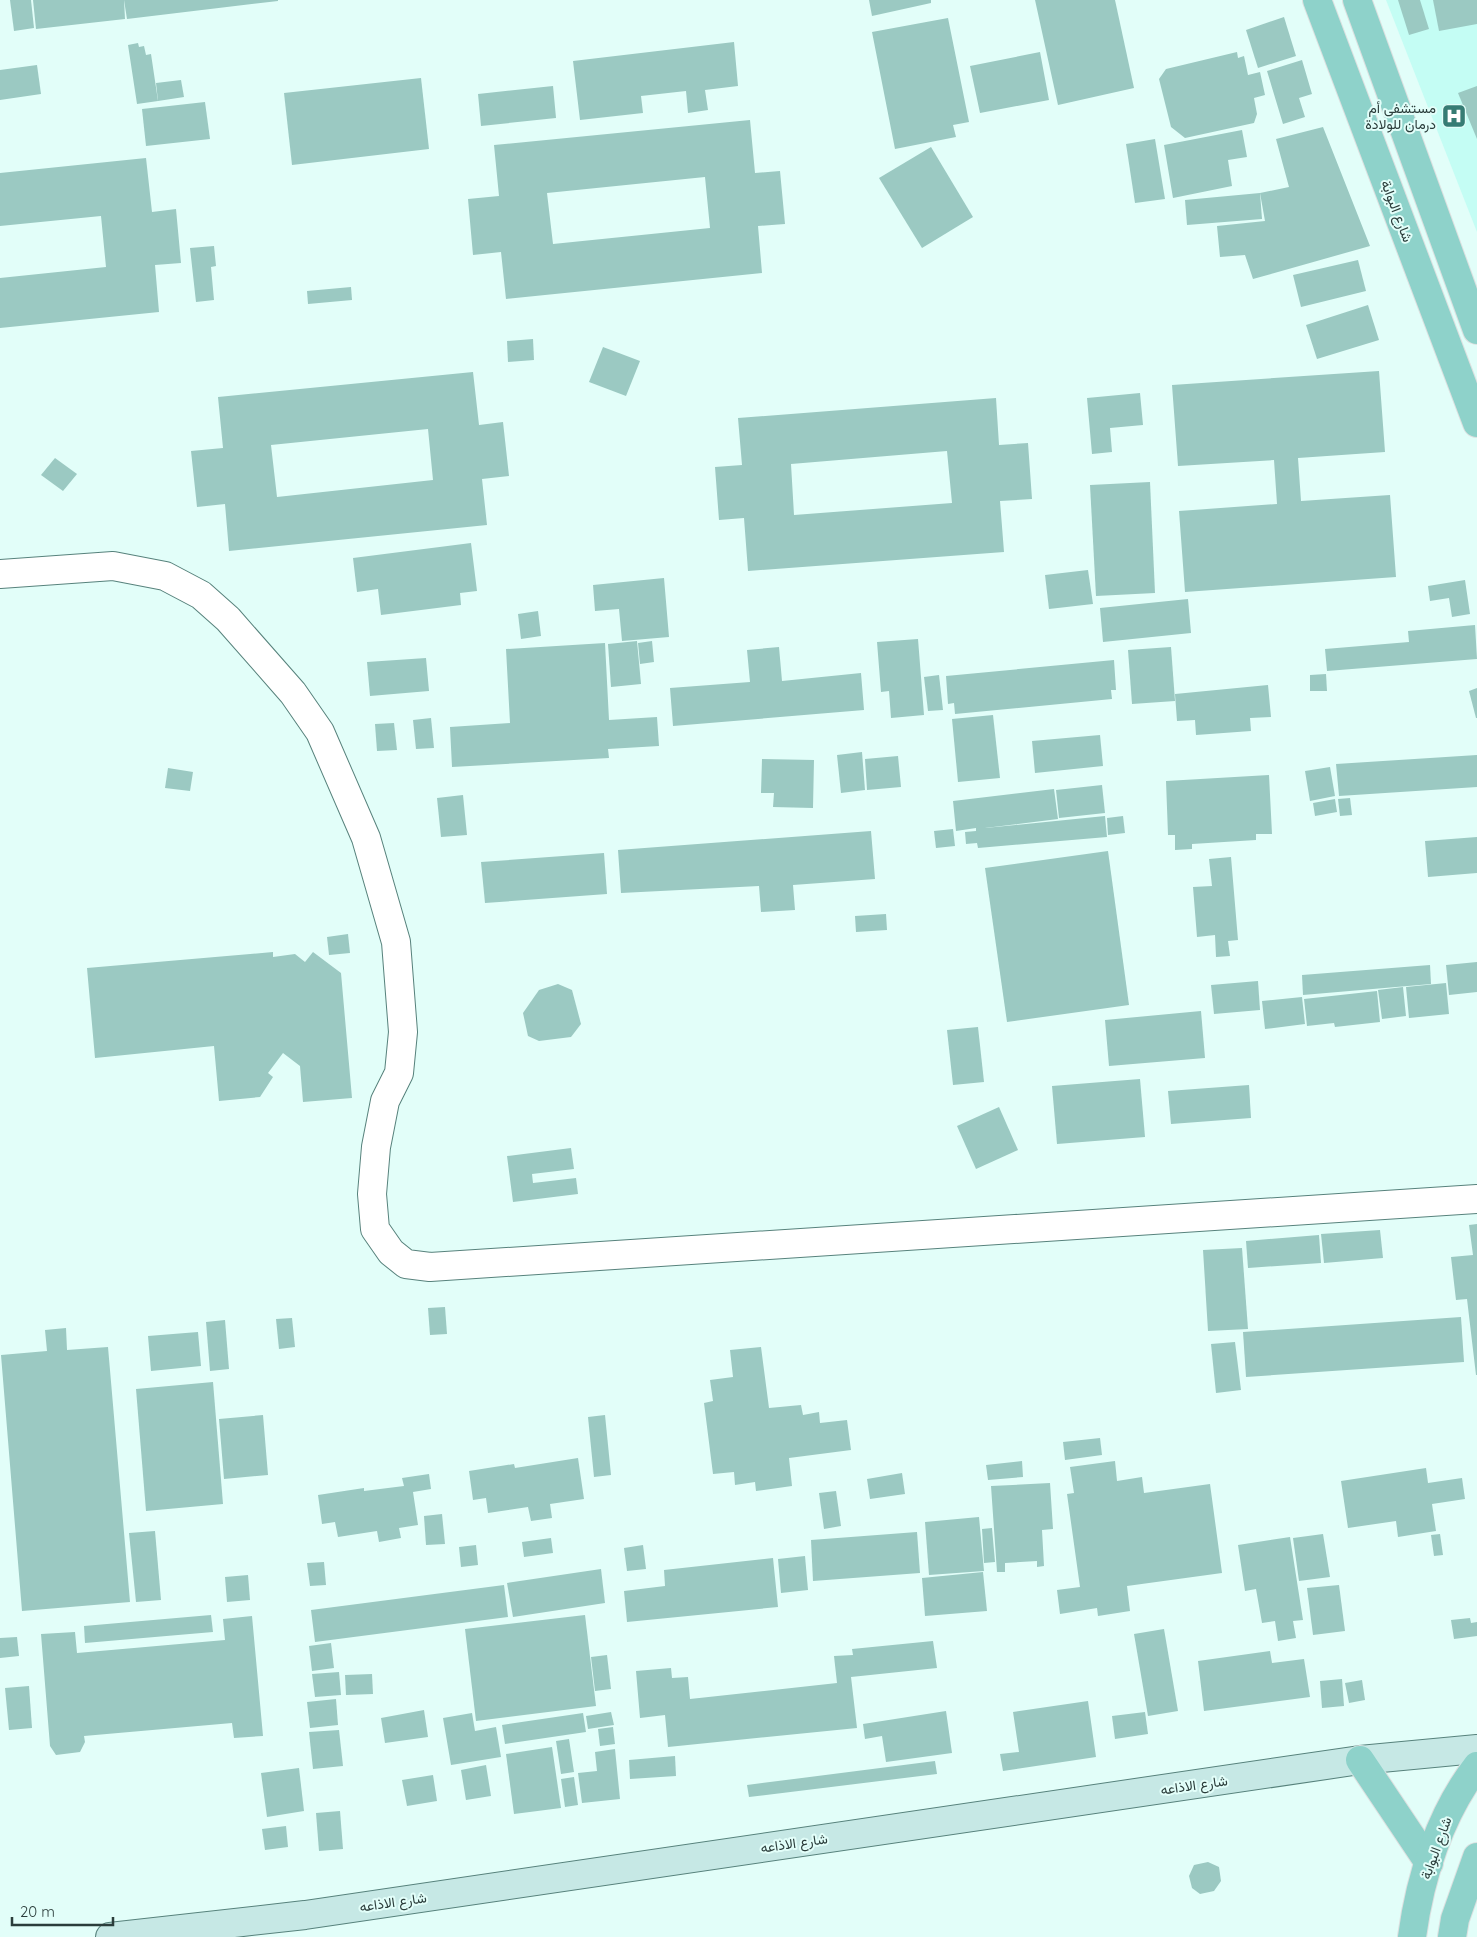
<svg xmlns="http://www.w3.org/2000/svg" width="1477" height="1937" viewBox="0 0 1477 1937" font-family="Quicksand,Vazirmatn,sans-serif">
  <rect width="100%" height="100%" fill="#e2fef9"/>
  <!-- built -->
  <polygon fill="#c4fdf4" points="1386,0 1477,0 1477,232"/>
  <!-- building -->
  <g fill="#9bc9c2" fill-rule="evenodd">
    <polygon points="10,0 31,0 34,28 14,31"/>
    <polygon points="33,0 124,0 125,19 36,29"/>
    <polygon points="124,0 278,0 278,1 127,19"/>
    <polygon points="869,0 931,0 931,3 872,16"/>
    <polygon points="1035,0 1115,0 1134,88 1058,105"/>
    <polygon points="1398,0 1420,0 1429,29 1409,35"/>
    <polygon points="1433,0 1477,0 1477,24 1439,31"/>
    <polygon points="1284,17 1296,56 1258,68 1246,30"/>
    <polygon points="948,18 969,122 953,125 956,137 895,149 872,32"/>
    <polygon points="734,42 738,86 705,90 708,110 688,113 686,91 641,96 643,113 580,120 573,61"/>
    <polygon points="138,43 139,47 144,46 146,55 151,54 158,101 137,104 128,45"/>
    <polygon points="1040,52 1049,100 980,113 970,66"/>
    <polygon points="1237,52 1238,58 1244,56 1248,75 1260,72 1265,95 1254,98 1257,114 1254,123 1185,138 1171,127 1159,79 1166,69"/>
    <polygon points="1302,60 1312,94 1299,98 1305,117 1283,124 1267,71"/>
    <polygon points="37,65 41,94 0,100 0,70"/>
    <polygon points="421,78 429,149 292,165 284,93"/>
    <polygon points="181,80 184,97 158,101 156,83"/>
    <polygon points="553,86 556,118 481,126 478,94"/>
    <polygon points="1477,86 1477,139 1458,93"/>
    <polygon points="205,102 210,139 146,146 142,109"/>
    <path d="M 750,120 L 755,173 L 780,171 L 785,224 L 758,226 L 762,273 L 506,299 L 501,252 L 473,255 L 468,199 L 499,196 L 494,145 ZM 705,177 L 710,228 L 553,244 L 547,193 Z"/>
    <polygon points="1323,127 1370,246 1253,279 1245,255 1220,257 1217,226 1265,221 1260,193 1289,187 1276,139"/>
    <polygon points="1242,130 1247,157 1228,160 1232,186 1173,198 1164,145"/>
    <polygon points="1155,139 1165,199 1135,203 1126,144"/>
    <polygon points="931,147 973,217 922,248 879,178"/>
    <polygon points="146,158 152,212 176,209 181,263 155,265 159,312 0,328 0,278 106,267 101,216 0,226 0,173"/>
    <polygon points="1260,193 1262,219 1187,225 1185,200"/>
    <polygon points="214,246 216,266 211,267 214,300 196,302 190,248"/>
    <polygon points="1358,260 1366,291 1301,307 1293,275"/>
    <polygon points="351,287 352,300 308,304 307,291"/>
    <polygon points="1368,305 1379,340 1317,359 1306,325"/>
    <polygon points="533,339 534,360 508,362 507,341"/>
    <polygon points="603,347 640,361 626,396 589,382"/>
    <polygon points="1379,371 1385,452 1298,458 1301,501 1390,495 1396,577 1185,592 1179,511 1277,504 1274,460 1178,466 1172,385"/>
    <path d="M 473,372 L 479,425 L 503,422 L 509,476 L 482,479 L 487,525 L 229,551 L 225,504 L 197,507 L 191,451 L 223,448 L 218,397 ZM 428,429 L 433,480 L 277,497 L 271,445 Z"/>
    <polygon points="1140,393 1143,425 1110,428 1112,452 1092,454 1087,398"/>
    <path d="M 996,398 L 999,445 L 1028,443 L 1032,499 L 1000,501 L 1004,552 L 748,571 L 744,518 L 719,520 L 715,467 L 742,465 L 738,418 ZM 947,451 L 952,503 L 794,515 L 791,464 Z"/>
    <polygon points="55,458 77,474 63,491 41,475"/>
    <polygon points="1150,482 1155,593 1096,596 1090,485"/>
    <polygon points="471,543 477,591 460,593 461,605 381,615 378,589 357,592 353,558"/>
    <polygon points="1088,570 1093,604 1049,609 1045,575"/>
    <polygon points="664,578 669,637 622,641 619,609 595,611 593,585"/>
    <polygon points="1465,580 1470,614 1452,617 1449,598 1430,601 1428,586"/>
    <polygon points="1188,599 1191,633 1103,642 1100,608"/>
    <polygon points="538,611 541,636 521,639 518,614"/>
    <polygon points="1475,625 1477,659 1327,671 1325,649 1409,642 1408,631"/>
    <polygon points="918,639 924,715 891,718 889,691 881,692 877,642"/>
    <polygon points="637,641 641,684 611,687 608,644"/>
    <polygon points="652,641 654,662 640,664 638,643"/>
    <polygon points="605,643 609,720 657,717 659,746 608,749 609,758 452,767 450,727 510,723 506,649"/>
    <polygon points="779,647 782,681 861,673 864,710 673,726 670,688 750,682 747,650"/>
    <polygon points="1171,647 1175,701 1132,704 1128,650"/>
    <polygon points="426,658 429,691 370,696 367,662"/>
    <polygon points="1114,660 1116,690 1111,690 1112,699 955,714 954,703 948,704 946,676"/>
    <polygon points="1326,674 1327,691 1310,691 1310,675"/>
    <polygon points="939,675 943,710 928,711 924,677"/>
    <polygon points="1268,685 1271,717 1250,718 1251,731 1196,735 1195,720 1177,721 1175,694"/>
    <polygon points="1477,688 1477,718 1476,718 1469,691"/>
    <polygon points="993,715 1000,778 958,782 952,719"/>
    <polygon points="431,718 434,748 416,749 413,720"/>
    <polygon points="394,723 397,750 377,751 375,724"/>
    <polygon points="1100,735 1103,766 1035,773 1032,741"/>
    <polygon points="862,752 865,790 841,793 837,755"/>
    <polygon points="1477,755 1477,787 1339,796 1336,764"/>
    <polygon points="898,756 901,787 867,790 865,759"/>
    <polygon points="762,759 814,760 813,808 773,807 774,793 761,793"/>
    <polygon points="1330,767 1335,796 1310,801 1305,771"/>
    <polygon points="168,768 193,772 190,791 165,788"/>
    <polygon points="1269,775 1272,834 1256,834 1256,840 1192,844 1192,849 1175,850 1175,835 1168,835 1166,781"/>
    <polygon points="1102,785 1105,813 1059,818 1056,790"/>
    <polygon points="1054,789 1058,819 985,828 1105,816 1107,837 978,848 977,843 966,844 965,832 976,831 976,828 956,831 953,801"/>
    <polygon points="463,795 467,835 441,837 437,798"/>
    <polygon points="1350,798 1352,815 1340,816 1338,799"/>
    <polygon points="1335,799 1337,812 1315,816 1313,803"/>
    <polygon points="1123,816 1125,833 1108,835 1107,818"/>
    <polygon points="953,829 955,846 936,848 934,831"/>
    <polygon points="871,831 875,879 793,885 795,910 761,912 759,886 621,893 618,850"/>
    <polygon points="1477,837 1477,873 1428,877 1425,841"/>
    <polygon points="1108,851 1129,1005 1007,1022 985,868"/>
    <polygon points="604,853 607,894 485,903 481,862"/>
    <polygon points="1231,857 1238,940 1228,941 1230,956 1216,957 1215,935 1197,937 1193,887 1212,886 1209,859"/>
    <polygon points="886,914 887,930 856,932 855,916"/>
    <polygon points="348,934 350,953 329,955 327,937"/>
    <polygon points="273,952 273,957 295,954 305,962 313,952 341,973 352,1098 303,1102 300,1066 283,1053 268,1073 273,1077 260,1097 219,1101 214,1046 95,1058 87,968"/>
    <polygon points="1477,962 1477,992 1449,995 1446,965"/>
    <polygon points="1430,965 1431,984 1303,995 1302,975"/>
    <polygon points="1258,981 1260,1010 1214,1014 1211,985"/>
    <polygon points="1446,983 1449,1014 1409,1018 1406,987"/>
    <polygon points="558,984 572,990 581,1024 571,1037 539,1041 528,1036 523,1013 539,990"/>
    <polygon points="1403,987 1406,1016 1382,1019 1378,990"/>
    <polygon points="1377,991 1380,1022 1335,1027 1334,1023 1307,1026 1304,999"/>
    <polygon points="1302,997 1305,1024 1265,1029 1262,1001"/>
    <polygon points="1201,1011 1205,1058 1109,1066 1105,1020"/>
    <polygon points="978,1027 984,1082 953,1085 947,1030"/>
    <polygon points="1140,1079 1145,1137 1057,1144 1052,1086"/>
    <polygon points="1249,1085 1251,1118 1171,1124 1168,1091"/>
    <polygon points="999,1107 1018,1150 976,1169 957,1126"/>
    <polygon points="571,1148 574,1169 532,1174 533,1183 576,1178 578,1194 513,1202 507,1156"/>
    <polygon points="1477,1224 1477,1375 1476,1375 1467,1299 1456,1300 1451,1257 1473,1255 1469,1225"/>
    <polygon points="1380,1230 1383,1258 1324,1263 1321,1234"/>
    <polygon points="1319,1235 1321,1263 1248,1268 1246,1241"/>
    <polygon points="1242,1248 1248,1329 1208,1331 1203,1250"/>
    <polygon points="445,1307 447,1334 430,1335 428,1308"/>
    <polygon points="1461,1317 1464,1362 1246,1377 1243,1332"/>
    <polygon points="292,1318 295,1347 279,1349 276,1319"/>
    <polygon points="225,1320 229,1369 210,1371 206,1322"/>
    <polygon points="66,1328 67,1350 108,1347 130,1602 22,1611 1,1355 47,1351 45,1330"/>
    <polygon points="198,1332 201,1366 151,1371 148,1336"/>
    <polygon points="1235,1342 1241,1390 1216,1393 1211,1344"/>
    <polygon points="761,1347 769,1408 801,1405 803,1415 819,1412 820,1423 847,1420 851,1450 789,1458 792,1486 756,1491 755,1482 735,1485 734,1472 713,1474 704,1403 713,1401 710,1380 733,1377 730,1350"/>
    <polygon points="213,1382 223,1504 146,1511 136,1389"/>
    <polygon points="263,1415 268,1475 224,1479 219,1419"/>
    <polygon points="605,1415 611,1475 594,1477 588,1417"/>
    <polygon points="1100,1438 1102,1455 1065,1460 1063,1442"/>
    <polygon points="578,1458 584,1499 550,1504 552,1518 531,1521 528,1507 488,1513 486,1498 473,1500 469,1471 514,1464 515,1468"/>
    <polygon points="1022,1461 1023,1477 988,1480 986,1465"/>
    <polygon points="1115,1461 1117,1481 1142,1477 1144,1493 1210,1484 1222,1573 1127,1586 1130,1611 1098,1616 1097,1608 1060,1614 1057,1590 1080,1587 1067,1494 1074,1493 1070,1467"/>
    <polygon points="1426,1468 1428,1483 1462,1478 1465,1499 1432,1504 1436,1531 1398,1537 1396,1521 1348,1528 1341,1481"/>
    <polygon points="902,1473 905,1494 870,1499 867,1479"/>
    <polygon points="429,1474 431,1489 413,1492 418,1525 399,1528 401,1538 379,1542 377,1531 338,1537 335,1522 322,1524 318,1495 364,1488 364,1491 404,1486 402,1478"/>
    <polygon points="1050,1483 1053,1529 1042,1530 1044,1566 1037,1567 1037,1561 1005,1563 1005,1572 997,1572 991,1486"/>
    <polygon points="836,1491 841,1526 824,1529 819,1493"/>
    <polygon points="442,1514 445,1544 426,1545 424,1516"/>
    <polygon points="979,1517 984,1571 929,1575 925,1522"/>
    <polygon points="992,1528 995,1562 984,1563 982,1529"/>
    <polygon points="155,1531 161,1600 136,1602 129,1533"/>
    <polygon points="917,1532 920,1573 813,1581 811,1540"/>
    <polygon points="1323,1534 1330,1577 1299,1581 1293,1538"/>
    <polygon points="1440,1534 1443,1555 1434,1556 1431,1535"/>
    <polygon points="1290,1537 1303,1620 1293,1621 1296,1638 1278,1641 1275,1621 1262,1623 1256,1589 1245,1591 1238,1545"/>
    <polygon points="551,1538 553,1553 524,1557 522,1542"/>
    <polygon points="476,1545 478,1565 461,1567 459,1547"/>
    <polygon points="643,1545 646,1569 627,1571 624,1548"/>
    <polygon points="805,1556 808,1590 781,1593 778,1559"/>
    <polygon points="773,1558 778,1607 627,1622 624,1591 665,1586 664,1570"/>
    <polygon points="324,1562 326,1585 310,1586 307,1563"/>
    <polygon points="601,1569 605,1603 513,1617 507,1583"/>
    <polygon points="983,1572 987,1611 925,1616 922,1578"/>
    <polygon points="248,1575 250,1600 227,1602 225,1577"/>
    <polygon points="504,1585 508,1617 315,1642 311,1610"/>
    <polygon points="1339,1585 1345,1631 1313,1635 1307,1588"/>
    <polygon points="211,1615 213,1632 85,1643 84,1626"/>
    <polygon points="585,1615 596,1706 476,1721 465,1629"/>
    <polygon points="252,1616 263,1736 234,1738 232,1723 84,1736 85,1742 80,1752 56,1755 50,1746 41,1634 75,1632 77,1653 225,1640 223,1619"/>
    <polygon points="1470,1618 1471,1623 1477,1622 1477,1636 1454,1639 1451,1620"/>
    <polygon points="1164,1629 1178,1711 1148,1716 1134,1634"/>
    <polygon points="17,1637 19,1656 0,1658 0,1638"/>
    <polygon points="933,1641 937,1668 851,1677 857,1728 668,1747 665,1715 640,1718 636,1671 671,1668 672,1678 688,1677 690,1699 837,1683 834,1656 853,1655 852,1649"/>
    <polygon points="331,1643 334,1668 312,1671 309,1646"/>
    <polygon points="1270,1651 1272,1663 1304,1659 1310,1697 1204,1711 1198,1661"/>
    <polygon points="607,1655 611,1689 595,1691 591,1657"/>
    <polygon points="339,1672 341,1695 315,1697 312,1674"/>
    <polygon points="372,1674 373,1694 346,1695 345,1675"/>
    <polygon points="1342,1679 1344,1706 1322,1708 1320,1681"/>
    <polygon points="1362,1680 1365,1700 1349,1703 1345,1683"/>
    <polygon points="29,1686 32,1728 9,1730 5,1688"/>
    <polygon points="336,1699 338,1725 310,1728 307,1702"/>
    <polygon points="1088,1701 1096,1757 1003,1771 1000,1754 1019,1752 1013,1712"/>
    <polygon points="424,1710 428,1737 385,1743 381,1718"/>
    <polygon points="946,1711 952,1753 886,1762 882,1736 865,1739 863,1724"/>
    <polygon points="611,1712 614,1725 588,1729 586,1716"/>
    <polygon points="1145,1712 1148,1734 1115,1739 1112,1716"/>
    <polygon points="472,1713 475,1731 496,1727 501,1757 451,1765 443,1718"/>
    <polygon points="583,1713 586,1732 505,1744 502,1725"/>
    <polygon points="613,1727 615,1744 600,1746 598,1729"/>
    <polygon points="339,1730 343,1766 313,1769 309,1732"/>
    <polygon points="569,1739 574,1772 561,1774 556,1741"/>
    <polygon points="552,1747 561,1808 514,1814 506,1754"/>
    <polygon points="615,1749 620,1799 582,1803 578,1773 597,1771 595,1752"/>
    <polygon points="675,1756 676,1776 630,1779 629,1760"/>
    <polygon points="935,1761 937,1774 749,1797 747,1785"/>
    <polygon points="486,1765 491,1796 466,1800 461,1770"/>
    <polygon points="299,1768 304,1811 267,1817 261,1773"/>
    <polygon points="433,1775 437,1801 407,1806 402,1780"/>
    <polygon points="574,1777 578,1805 565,1807 561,1779"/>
    <polygon points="340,1811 343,1849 319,1851 316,1813"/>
    <polygon points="286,1826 288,1847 265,1850 262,1829"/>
    <polygon points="1208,1862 1219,1867 1221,1881 1214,1891 1200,1894 1192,1888 1189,1876 1194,1865"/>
  </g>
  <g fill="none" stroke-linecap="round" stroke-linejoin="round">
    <defs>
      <polyline id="street" points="0,574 113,566 165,576 201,595 228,619 293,693 320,732 366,838 396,942 403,1032 399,1073 385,1101 376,1147 372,1194 375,1229 391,1252 406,1264 430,1267 1477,1199"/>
      <polyline id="secondary" points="110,1937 305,1915 1360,1760 1477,1749"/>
      <g id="primary">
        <polyline points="1317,0 1477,423"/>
        <polyline points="1357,0 1477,330"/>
        <polyline points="1360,1760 1429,1863"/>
        <path d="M 1412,1937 C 1420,1877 1440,1814 1477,1766"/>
        <polyline points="1452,1937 1455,1919 1477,1857"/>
      </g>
    </defs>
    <!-- street casing -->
    <use href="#street" stroke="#57827c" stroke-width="30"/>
    <!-- secondary casing -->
    <use href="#secondary" stroke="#57827c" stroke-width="30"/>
    <!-- primary casing -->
    <use href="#primary" stroke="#dde0e0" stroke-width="30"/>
    <!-- street -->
    <use href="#street" stroke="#fff" stroke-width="28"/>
    <!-- secondary -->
    <use href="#secondary" stroke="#c6e8e5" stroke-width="28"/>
    <!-- primary -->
    <use href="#primary" stroke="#8ed2ca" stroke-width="28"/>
  </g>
  <!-- icons -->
  <defs>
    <symbol id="hospital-square" viewBox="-11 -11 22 22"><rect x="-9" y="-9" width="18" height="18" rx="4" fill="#367c74" stroke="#e2fef9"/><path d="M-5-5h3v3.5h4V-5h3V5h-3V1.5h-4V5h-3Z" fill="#fff"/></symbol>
  </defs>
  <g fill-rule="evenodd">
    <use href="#hospital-square" x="1440" y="102" width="28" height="28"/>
  </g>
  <g text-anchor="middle" stroke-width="4" stroke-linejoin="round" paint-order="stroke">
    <!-- poi labels -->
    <g font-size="14" fill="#2b3d3b" stroke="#e2fef9" text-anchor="end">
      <text x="1436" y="113">مستشفى أم<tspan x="1436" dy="16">درمان للولادة</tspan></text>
    </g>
    <!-- street labels -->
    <g font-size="14" fill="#2b3d3b" stroke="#e2fef9">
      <text transform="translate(1397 211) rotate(69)" y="5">شارع البوابة</text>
      <text transform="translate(1194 1785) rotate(-8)" y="5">شارع الاذاعه</text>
      <text transform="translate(794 1843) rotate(-8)" y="5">شارع الاذاعه</text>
      <text transform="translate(1436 1848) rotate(-70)" y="5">شارع البوابة</text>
      <text transform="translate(393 1902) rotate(-8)" y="5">شارع الاذاعه</text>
    </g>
  </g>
  <!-- scale -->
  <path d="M12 1917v8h101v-8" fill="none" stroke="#2b3d3b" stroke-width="2.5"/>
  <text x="20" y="1917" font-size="15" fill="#2b3d3b" stroke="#e2fef9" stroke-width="4" paint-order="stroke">20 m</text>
</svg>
